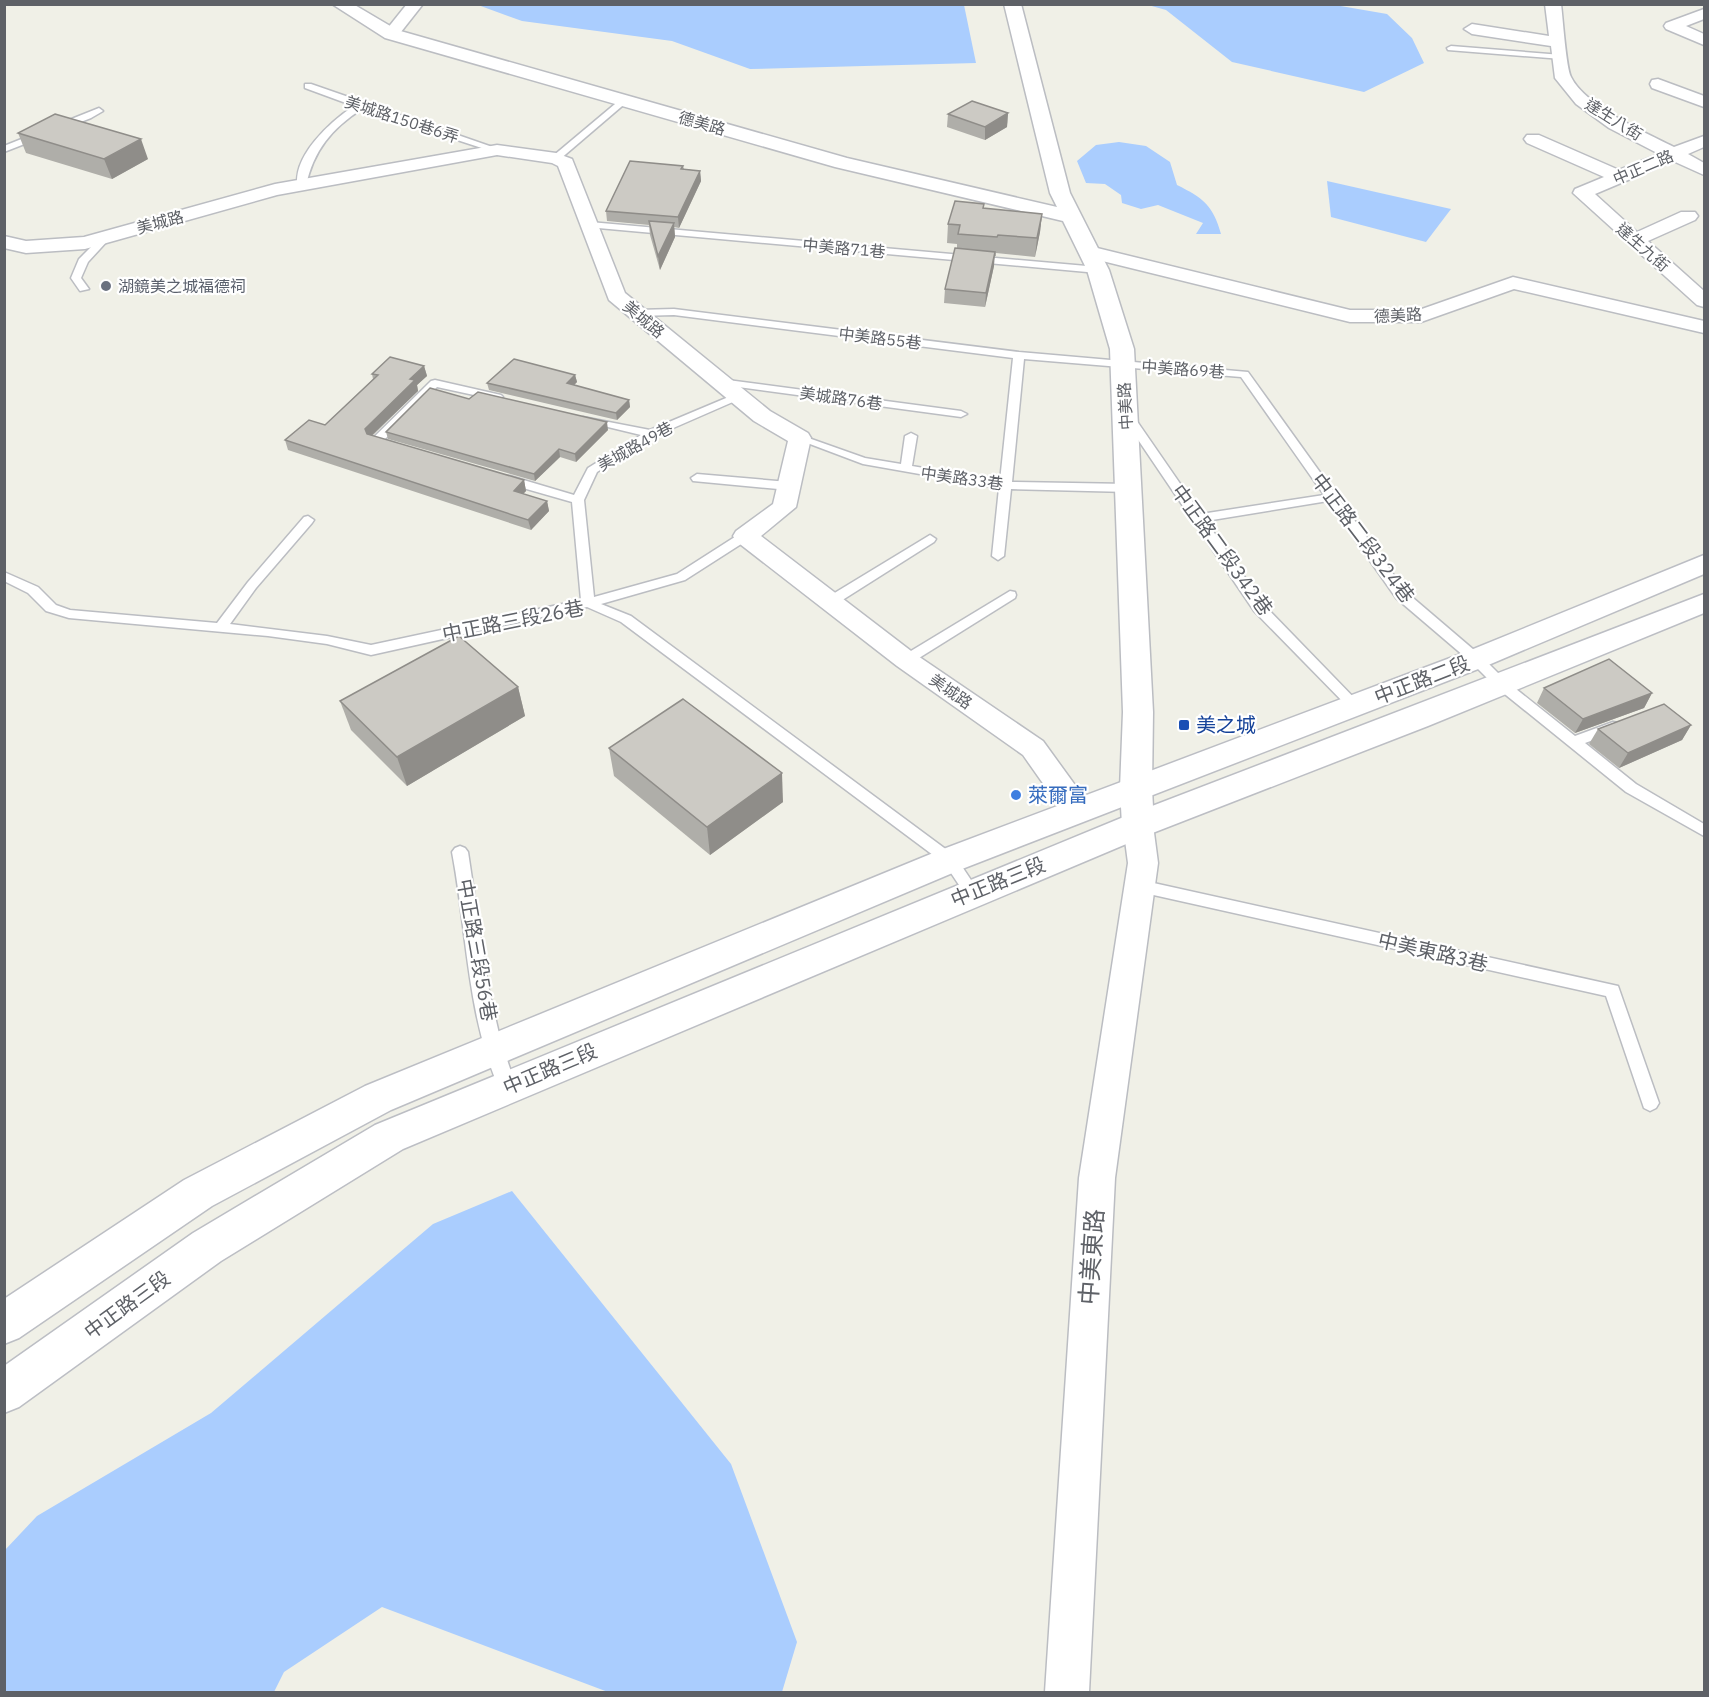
<svg xmlns="http://www.w3.org/2000/svg" width="1709" height="1697" viewBox="0 0 1709 1697" font-family="'IBM Plex Sans','Noto Sans TC',sans-serif">
  <rect width="100%" height="100%" fill="#f0f0e7"/>
  <!-- water -->
  <g fill="#aacdfe">
    <polygon points="1329,4 1387,14 1412,38 1424,63 1364,92 1232,62 1166,10 1148,5"/>
    <polygon points="478,5 964,5 976,63 750,69 672,41 522,21"/>
    <path d="M 1119,142 L 1146,146 L 1170,162 L 1177,185 C 1203,198 1213,205 1221,234 L 1196,234 L 1203,223 L 1158,205 L 1141,209 L 1122,203 L 1121,195 L 1105,184 L 1086,183 L 1077,161 L 1096,145 Z"/>
    <polygon points="1327,181 1451,209 1426,242 1331,217"/>
    <polygon points="512,1191 731,1464 797,1642 782,1692 608,1692 382,1607 284,1672 274,1692 5,1692 5,1550 37,1516 211,1413 433,1224"/>
  </g>
  <g fill="none" stroke-linecap="round" stroke-linejoin="round">
    <defs>
      <g id="service">
        <polygon points="1451,46 1562,55 1566,57 1562,59 1448,50 1447,48"/>
        <path d="M 305,84 L 311,84 L 501,150 L 494,152 L 362,109 C 332,128 313,151 306,186 L 298,188 C 291,157 331,121 354,106 L 305,88 Z"/>
        <polygon points="621,99 628,101 559,160 553,160 553,156"/>
        <polygon points="99,108 103,111 91,118 4,152 4,146"/>
        <polygon points="590,222 1098,267 1103,270 1098,273 587,227 585,225"/>
        <polygon points="103,235 111,237 88,262 81,278 89,289 80,291 71,278 79,259"/>
        <polygon points="674,309 1019,352 1248,372 1406,592 1481,656 1506,681 1575,736 1613,722 1618,723 1620,727 1618,731 1585,743 1636,784 1704,824 1704,836 1626,792 1496,687 1471,662 1396,598 1328,501 1206,521 1264,605 1362,706 1355,711 1350,709 1254,611 1122,416 1128,413 1132,414 1201,514 1324,495 1241,377 1024,359 1012,482 1129,484 1135,488 1129,492 1011,489 1004,556 998,560 992,556 999,488 863,464 794,438 800,435 865,458 901,464 905,436 911,433 917,436 912,466 1000,481 1013,358 674,315 637,316 632,313 637,310"/>
        <polygon points="720,379 961,411 967,414 961,417 716,384 716,380"/>
        <polygon points="435,380 501,395 503,397 497,400 437,387 384,440 395,443 395,447 372,443 372,439 431,381"/>
        <polygon points="738,393 742,394 742,398 655,436 597,472 584,500 594,597 677,574 741,533 749,533 751,536 749,539 685,580 601,604 631,616 955,856 977,889 980,893 977,897 967,897 945,864 621,622 587,607 371,655 327,644 268,636 69,618 46,611 28,593 4,581 4,572 38,587 56,605 70,610 217,623 248,582 304,517 308,516 314,520 312,523 256,588 230,624 327,636 371,645 581,600 572,502 502,482 502,476 510,476 574,495 588,468 641,435 583,421 583,417 650,430"/>
        <polygon points="697,474 789,482 795,486 789,490 693,481 691,478"/>
        <polygon points="930,535 936,539 934,542 833,606 823,606 822,603 823,600"/>
        <polygon points="1010,591 1015,592 1016,595 1015,598 911,663 901,663 899,660 901,657"/>
        <path d="M 460,846 L 465,848 L 468,852 L 488,986 L 500,1038 L 516,1087 L 513,1092 L 507,1094 L 501,1092 C 467,1020 467,930 452,852 L 455,848 Z"/>
        <polygon points="1140,880 1618,986 1659,1103 1656,1108 1650,1111 1644,1108 1606,996 1140,892 1135,890 1132,886 1135,882"/>
      </g>
      <g id="minor">
        <polygon points="407,4 423,4 397,37 385,37 383,34"/>
        <path d="M 1545,4 L 1561,4 C 1563,20 1566,67 1571,77 C 1585,106 1646,133 1674,147 L 1704,136 L 1704,147 L 1688,154 L 1704,163 L 1704,175 L 1673,161 L 1595,194 L 1637,232 L 1681,212 L 1695,212 L 1698,216 L 1695,220 L 1648,241 L 1704,291 L 1704,307 L 1697,305 L 1573,193 L 1575,189 L 1604,177 L 1527,143 L 1524,139 L 1527,135 L 1539,135 L 1619,170 L 1659,154 L 1609,128 L 1576,104 L 1555,78 L 1551,46 L 1472,34 L 1464,29 L 1472,24 L 1549,36 Z"/>
        <polygon points="1704,9 1704,19 1686,26 1704,34 1704,45 1666,29 1664,26 1666,23"/>
        <polygon points="1658,79 1704,96 1704,107 1652,88 1650,84 1652,80"/>
        <polygon points="497,145 556,153 572,159 625,293 770,411 808,433 811,438 796,507 761,536 915,654 1043,741 1088,803 1093,811 1088,819 1078,822 1068,819 1023,755 897,666 736,541 733,536 736,531 773,504 788,441 754,421 609,300 558,166 552,163 497,155 277,195 85,249 26,253 4,248 4,236 26,241 84,237 275,184"/>
        <polygon points="1089,246 1350,310 1419,310 1513,277 1704,321 1704,333 1514,289 1421,322 1350,322 1082,256 1079,252 1082,248"/>
        <polygon points="1138,814 1148,817 1153,825 1158,863 1115,1178 1089,1692 1045,1692 1079,1178 1128,863 1123,825 1128,817"/>
      </g>
      <polygon id="tertiary" points="332,4 353,4 397,30 847,158 1057,207 1050,193 1004,4 1021,4 1070,193 1109,270 1134,349 1153,712 1152,789 1154,825 1150,834 1138,837 1126,834 1122,825 1120,789 1123,712 1110,349 1087,270 1063,221 835,167 385,38"/>
      <g id="secondary">
        <polygon points="1704,555 1704,574 1486,666 962,869 391,1110 212,1206 19,1338 4,1344 4,1299 184,1180 365,1086 938,851 1466,652"/>
        <polygon points="1704,594 1704,613 1428,726 1150,834 403,1149 221,1261 19,1407 4,1413 4,1366 193,1233 375,1125 1126,816"/>
      </g>
    </defs>
    <!-- service casing -->
    <use href="#service" stroke="#bbbdc2" stroke-width="3"/>
    <!-- minor casing -->
    <use href="#minor" stroke="#bbbdc2" stroke-width="3"/>
    <!-- tertiary casing -->
    <use href="#tertiary" stroke="#bbbdc2" stroke-width="3"/>
    <!-- secondary casing -->
    <use href="#secondary" stroke="#bcbec4" stroke-width="3"/>
    <!-- service -->
    <use href="#service" fill="#fff" fill-rule="evenodd"/>
    <!-- minor -->
    <use href="#minor" fill="#fff" fill-rule="evenodd"/>
    <!-- tertiary -->
    <use href="#tertiary" fill="#fff" fill-rule="evenodd"/>
    <!-- secondary -->
    <use href="#secondary" fill="#fff" fill-rule="evenodd"/>
  </g>
  <!-- wall -->
  <g fill="#afaea9">
    <polygon points="1008,113 1007,127 985,140 947,127 948,114"/>
    <polygon points="18,133 148,159 112,179 26,153"/>
    <polygon points="683,166 684,169 700,171 701,181 679,228 674,227 675,237 660,270 650,235 649,225 607,221 606,211"/>
    <polygon points="984,209 1042,214 1040,232 1035,257 996,253 996,256 994,256 994,266 985,307 944,303 945,289 957,249 957,244 947,243 948,224"/>
    <polygon points="424,366 427,376 417,385 418,391 372,436 524,480 526,491 523,494 547,501 549,511 531,530 288,450 285,440 325,425 373,379 372,374"/>
    <polygon points="575,375 577,382 574,385 629,400 630,407 617,420 489,390 487,383"/>
    <polygon points="469,399 608,430 576,462 560,457 535,481 388,439 386,432"/>
    <polygon points="518,687 525,716 407,786 351,730 340,701"/>
    <polygon points="1544,688 1652,693 1644,708 1575,733 1537,703"/>
    <polygon points="1691,725 1682,740 1619,768 1589,744 1598,729"/>
    <polygon points="609,748 783,802 710,855 614,776"/>
  </g>
  <!-- shaded-wall -->
  <g fill="#8f8d89">
    <polygon points="1008,113 1007,127 985,140 985,127"/>
    <polygon points="141,139 148,159 112,179 104,159"/>
    <polygon points="700,171 701,181 679,228 678,217"/>
    <polygon points="1042,214 1040,232 1035,257 1037,238"/>
    <polygon points="674,223 675,237 660,270 658,256"/>
    <polygon points="995,252 994,266 985,307 986,293"/>
    <polygon points="424,366 427,376 417,385 418,391 368,439 365,429 410,379"/>
    <polygon points="575,375 577,382 569,390 567,383"/>
    <polygon points="629,400 630,407 617,420 616,413"/>
    <polygon points="607,422 608,430 576,462 575,454"/>
    <polygon points="559,449 560,457 535,481 534,474"/>
    <polygon points="524,480 526,491 516,501 514,491"/>
    <polygon points="547,501 549,511 531,530 528,520"/>
    <polygon points="518,687 525,716 407,786 397,757"/>
    <polygon points="1652,693 1644,708 1575,733 1583,719"/>
    <polygon points="1691,725 1682,740 1619,768 1628,753"/>
    <polygon points="782,773 783,802 710,855 707,827"/>
  </g>
  <!-- building -->
  <g fill="#cccac4" stroke="#8f8d89" stroke-width="1.5">
    <polygon points="972,101 1008,113 985,127 948,114"/>
    <polygon points="55,114 141,139 104,159 18,133"/>
    <polygon points="630,161 683,166 681,169 700,171 678,217 606,211"/>
    <polygon points="955,201 984,204 983,208 1042,214 1037,238 998,235 997,237 958,234 960,225 948,224"/>
    <polygon points="649,221 674,223 658,256"/>
    <polygon points="955,248 995,252 986,293 945,289"/>
    <polygon points="390,357 424,366 410,379 415,380 365,429 367,434 524,480 514,491 547,501 528,520 285,440 309,420 325,425 378,375 372,374"/>
    <polygon points="514,359 575,375 567,383 629,400 616,413 487,383"/>
    <polygon points="430,388 469,399 478,392 607,422 575,454 559,449 534,474 386,432"/>
    <polygon points="459,636 518,687 397,757 340,701"/>
    <polygon points="1609,659 1652,693 1583,719 1544,688"/>
    <polygon points="683,699 782,773 707,827 609,748"/>
    <polygon points="1664,704 1691,725 1628,753 1598,729"/>
  </g>
  <!-- markers -->
  <circle fill="#6b7280" stroke="#fff" stroke-width="2" cx="106" cy="286" r="6"/>
  <rect fill="#1a4fb4" stroke="#fff" stroke-width="2" x="1178" y="719" width="12" height="12" rx="3"/>
  <circle fill="#3f7fe0" stroke="#fff" stroke-width="2" cx="1016" cy="795" r="6"/>
  <g text-anchor="middle" stroke-width="4.5" stroke-linejoin="round" paint-order="stroke">
    <!-- far-street labels -->
    <g font-size="16" fill="#5e6167" stroke="#fff">
      <text transform="translate(402 119) rotate(18)" y="6">美城路150巷6弄</text>
      <text transform="translate(1614 119) rotate(32)" y="6">達生八街</text>
      <text transform="translate(702 123) rotate(16)" y="6">德美路</text>
      <text transform="translate(1643 167) rotate(-23)" y="6">中正二路</text>
      <text transform="translate(160 222) rotate(-15)" y="6">美城路</text>
      <text transform="translate(1643 247) rotate(41)" y="6">達生九街</text>
      <text transform="translate(844 248) rotate(5)" y="6">中美路71巷</text>
      <text transform="translate(1398 315) rotate(-3)" y="6">德美路</text>
      <text transform="translate(644 319) rotate(40)" y="6">美城路</text>
      <text transform="translate(880 338) rotate(7)" y="6">中美路55巷</text>
      <text transform="translate(1183 369) rotate(4)" y="6">中美路69巷</text>
      <text transform="translate(841 398) rotate(8)" y="6">美城路76巷</text>
      <text transform="translate(1125 406) rotate(-93)" y="6">中美路</text>
      <text transform="translate(635 446) rotate(-29)" y="6">美城路49巷</text>
      <text transform="translate(962 478) rotate(8)" y="6">中美路33巷</text>
      <text transform="translate(951 691) rotate(35)" y="6">美城路</text>
    </g>
    <!-- far-worship labels -->
    <g font-size="16" fill="#5b616d" stroke="#fff" text-anchor="start">
      <text x="118" y="292">湖鏡美之城福德祠</text>
    </g>
    <!-- street labels -->
    <g font-size="20" fill="#5e6167" stroke="#fff">
      <text transform="translate(1363 538) rotate(53)" y="7">中正路二段324巷</text>
      <text transform="translate(1222 550) rotate(54)" y="7">中正路二段342巷</text>
      <text transform="translate(513 621) rotate(-11)" y="7">中正路三段26巷</text>
      <text transform="translate(1422 680) rotate(-21)" y="7">中正路二段</text>
      <text transform="translate(998 882) rotate(-22)" y="7">中正路三段</text>
      <text transform="translate(477 950) rotate(80)" y="7">中正路三段56巷</text>
      <text transform="translate(1433 952) rotate(13)" y="7">中美東路3巷</text>
      <text transform="translate(550 1069) rotate(-23)" y="7">中正路三段</text>
      <text transform="translate(127 1305) rotate(-36)" y="7">中正路三段</text>
    </g>
    <!-- transit labels -->
    <g font-size="20" fill="#164399" stroke="#fff" text-anchor="start">
      <text x="1196" y="732">美之城</text>
    </g>
    <!-- shop labels -->
    <g font-size="20" fill="#366cbe" stroke="#fff" text-anchor="start">
      <text x="1028" y="802">萊爾富</text>
    </g>
    <!-- near-street labels -->
    <g font-size="24" fill="#5e6167" stroke="#fff">
      <text transform="translate(1092 1257) rotate(-86)" y="8">中美東路</text>
    </g>
  </g>
  <!-- border -->
  <rect width="1709" height="1697" fill="none" stroke="#5e6167" stroke-width="12"/>
</svg>
